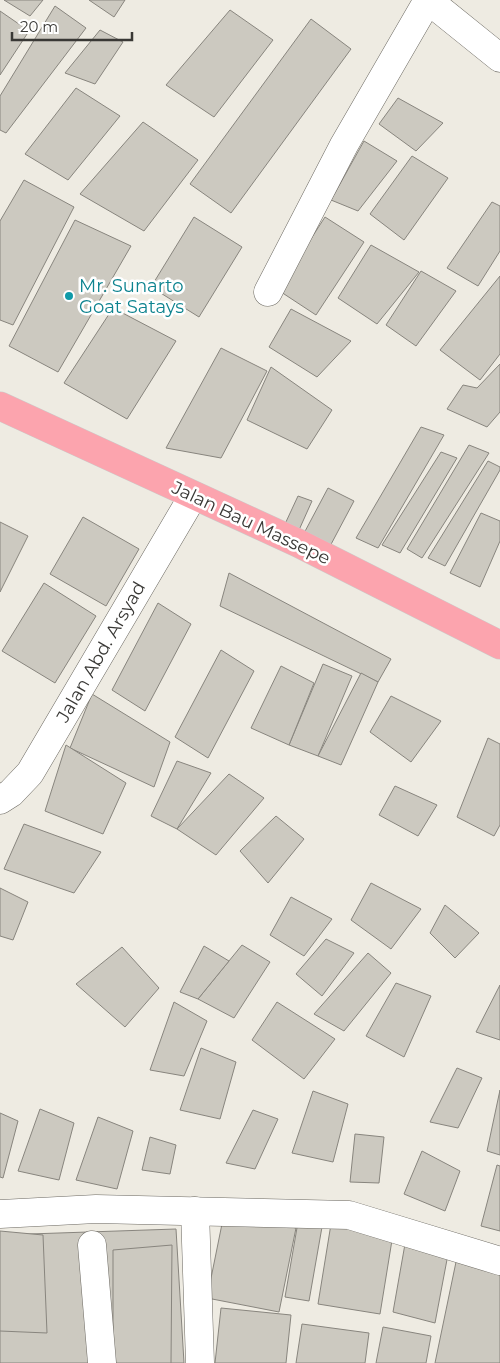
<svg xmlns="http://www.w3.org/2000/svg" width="500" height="1363" viewBox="0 0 500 1363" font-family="Montserrat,sans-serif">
  <rect width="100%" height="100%" fill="#eeebe2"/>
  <!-- building -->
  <g fill="#ccc9c0" stroke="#88857e">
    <polygon points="4,0 43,0 30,16"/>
    <polygon points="89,0 125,0 114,17"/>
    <polygon points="55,6 86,28 6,133 0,130 0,96"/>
    <polygon points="230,10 273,40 214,117 166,85"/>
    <polygon points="0,11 29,31 0,75"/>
    <polygon points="311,19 351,49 231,213 190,184"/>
    <polygon points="100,30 123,42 95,84 65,73"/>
    <polygon points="76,88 120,116 68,180 25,154"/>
    <polygon points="398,98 443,123 416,151 379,124"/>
    <polygon points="143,122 198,160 144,231 80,194"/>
    <polygon points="364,141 397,161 358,211 331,200"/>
    <polygon points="412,156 448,178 404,240 370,214"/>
    <polygon points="24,180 74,207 13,325 0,320 0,221"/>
    <polygon points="492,202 500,206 500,251 478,286 447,268"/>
    <polygon points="194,217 242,247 199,317 151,287"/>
    <polygon points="325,217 364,242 316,315 278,290"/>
    <polygon points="75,220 131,246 58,372 9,346"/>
    <polygon points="371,245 419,272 377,324 338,298"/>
    <polygon points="421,271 456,291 416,346 386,325"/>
    <polygon points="500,276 500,354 480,380 440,350"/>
    <polygon points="113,308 176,341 127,419 64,383"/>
    <polygon points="291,309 351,341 317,377 269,347"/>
    <polygon points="221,348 267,371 221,458 166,448"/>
    <polygon points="500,364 500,412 487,427 447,409 463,385 477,388"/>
    <polygon points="271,367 332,410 307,449 247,420"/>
    <polygon points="421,427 444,435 378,548 356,538"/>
    <polygon points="469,445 489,453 422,558 407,549"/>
    <polygon points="441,452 457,458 400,553 382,545"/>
    <polygon points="488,461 500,467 500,470 445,566 428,558"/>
    <polygon points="328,488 354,501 328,550 302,537"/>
    <polygon points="298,496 312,501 299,530 285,524"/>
    <polygon points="481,513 500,521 500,541 480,587 450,573"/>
    <polygon points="83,517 139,549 106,606 50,574"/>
    <polygon points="0,522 28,536 0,592"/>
    <polygon points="229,573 391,659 378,682 220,606"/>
    <polygon points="44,583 96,616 55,683 2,651"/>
    <polygon points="158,603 191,624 145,711 112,690"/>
    <polygon points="221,650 254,671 208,758 175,737"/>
    <polygon points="323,664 352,676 318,756 289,745"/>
    <polygon points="281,666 314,683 289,745 251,728"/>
    <polygon points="361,673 378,682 341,765 318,756"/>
    <polygon points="92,694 170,742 154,787 70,748"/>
    <polygon points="391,696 441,721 411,762 370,732"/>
    <polygon points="488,738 500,744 500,825 494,836 457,817"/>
    <polygon points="66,745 126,783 103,834 45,811"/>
    <polygon points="177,761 211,773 177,829 151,816"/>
    <polygon points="229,774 264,798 216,855 177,829"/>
    <polygon points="395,786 437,805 418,836 379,815"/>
    <polygon points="276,816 304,839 268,883 240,851"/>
    <polygon points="24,824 101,852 74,893 4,869"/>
    <polygon points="371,883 421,909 391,949 351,920"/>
    <polygon points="0,888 28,902 13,940 0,936"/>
    <polygon points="291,897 332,919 304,956 270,935"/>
    <polygon points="445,905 479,933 455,958 430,933"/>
    <polygon points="326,939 354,953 322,996 296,974"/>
    <polygon points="242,945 270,962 234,1018 198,999"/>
    <polygon points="204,946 229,961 198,999 180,992"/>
    <polygon points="122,947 159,988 125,1027 76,984"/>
    <polygon points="368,953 391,973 344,1031 314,1014"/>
    <polygon points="396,983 431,996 404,1057 366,1036"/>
    <polygon points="500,985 500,1040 476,1032"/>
    <polygon points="174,1002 207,1021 184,1076 150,1070"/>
    <polygon points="277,1002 335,1039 304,1079 252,1040"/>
    <polygon points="201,1048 236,1062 220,1119 180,1110"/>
    <polygon points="457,1068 482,1078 458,1128 430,1122"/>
    <polygon points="500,1090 500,1155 487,1151"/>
    <polygon points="313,1091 348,1104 333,1162 292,1153"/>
    <polygon points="40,1109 74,1123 59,1180 18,1171"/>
    <polygon points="253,1110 278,1119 255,1169 226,1163"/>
    <polygon points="0,1113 18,1121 3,1178 0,1177"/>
    <polygon points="98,1117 133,1131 117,1189 76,1180"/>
    <polygon points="355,1134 384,1137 379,1183 350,1182"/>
    <polygon points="150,1137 176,1145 170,1174 142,1170"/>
    <polygon points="422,1151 460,1171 445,1211 404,1194"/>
    <polygon points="497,1165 500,1166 500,1231 481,1226"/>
    <polygon points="224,1214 296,1228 279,1312 207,1298"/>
    <polygon points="298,1222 322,1227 309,1301 285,1297"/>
    <polygon points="331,1224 393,1234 380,1314 318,1304"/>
    <polygon points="176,1229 184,1363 0,1363 0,1235"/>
    <polygon points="0,1231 43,1235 47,1333 0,1331"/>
    <polygon points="405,1244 449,1249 435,1323 393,1312"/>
    <polygon points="172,1245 171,1363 113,1363 113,1250"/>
    <polygon points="456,1262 500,1271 500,1363 435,1363"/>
    <polygon points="221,1308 291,1315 286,1363 215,1363"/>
    <polygon points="302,1324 369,1333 365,1363 296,1363"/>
    <polygon points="383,1327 431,1336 426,1363 376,1363"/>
  </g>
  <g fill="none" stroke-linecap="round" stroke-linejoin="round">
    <defs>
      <g id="street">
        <polyline points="268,292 344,145 428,0 500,58"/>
        <polyline points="0,800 11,793 30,773 193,496"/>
        <polyline points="195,1211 200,1363"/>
        <polyline points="0,1214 96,1209 349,1215 500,1261"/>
        <polyline points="92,1245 102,1363"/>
      </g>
      <polyline id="highway" points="0,406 298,543 500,645"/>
    </defs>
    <!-- street casing -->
    <use href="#street" stroke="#6c6962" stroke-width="29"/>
    <!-- highway casing -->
    <use href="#highway" stroke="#cccbca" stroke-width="29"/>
    <!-- street -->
    <use href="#street" stroke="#fff" stroke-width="28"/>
    <!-- highway -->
    <use href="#highway" stroke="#fca4ae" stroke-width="28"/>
  </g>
  <!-- markers -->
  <circle fill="#0f9aa8" stroke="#fff" stroke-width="2" cx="69" cy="296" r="5"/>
  <g text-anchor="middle" stroke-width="5" stroke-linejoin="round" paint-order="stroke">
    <!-- culture labels -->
    <g font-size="18" fill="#0d838f" stroke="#fff" text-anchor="start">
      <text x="79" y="292">Mr. Sunarto<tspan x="79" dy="21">Goat Satays</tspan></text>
    </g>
    <!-- street labels -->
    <g font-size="18" fill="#393835" stroke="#fff">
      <text transform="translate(251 523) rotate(25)" y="6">Jalan Bau Massepe</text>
      <text transform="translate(101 652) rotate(-60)" y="6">Jalan Abd. Arsyad</text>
    </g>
  </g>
  <!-- scale -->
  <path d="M12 32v8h120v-8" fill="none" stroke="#393835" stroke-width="2.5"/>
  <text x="20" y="32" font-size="15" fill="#393835" stroke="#ffffff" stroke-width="4" paint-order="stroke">20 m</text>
</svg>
